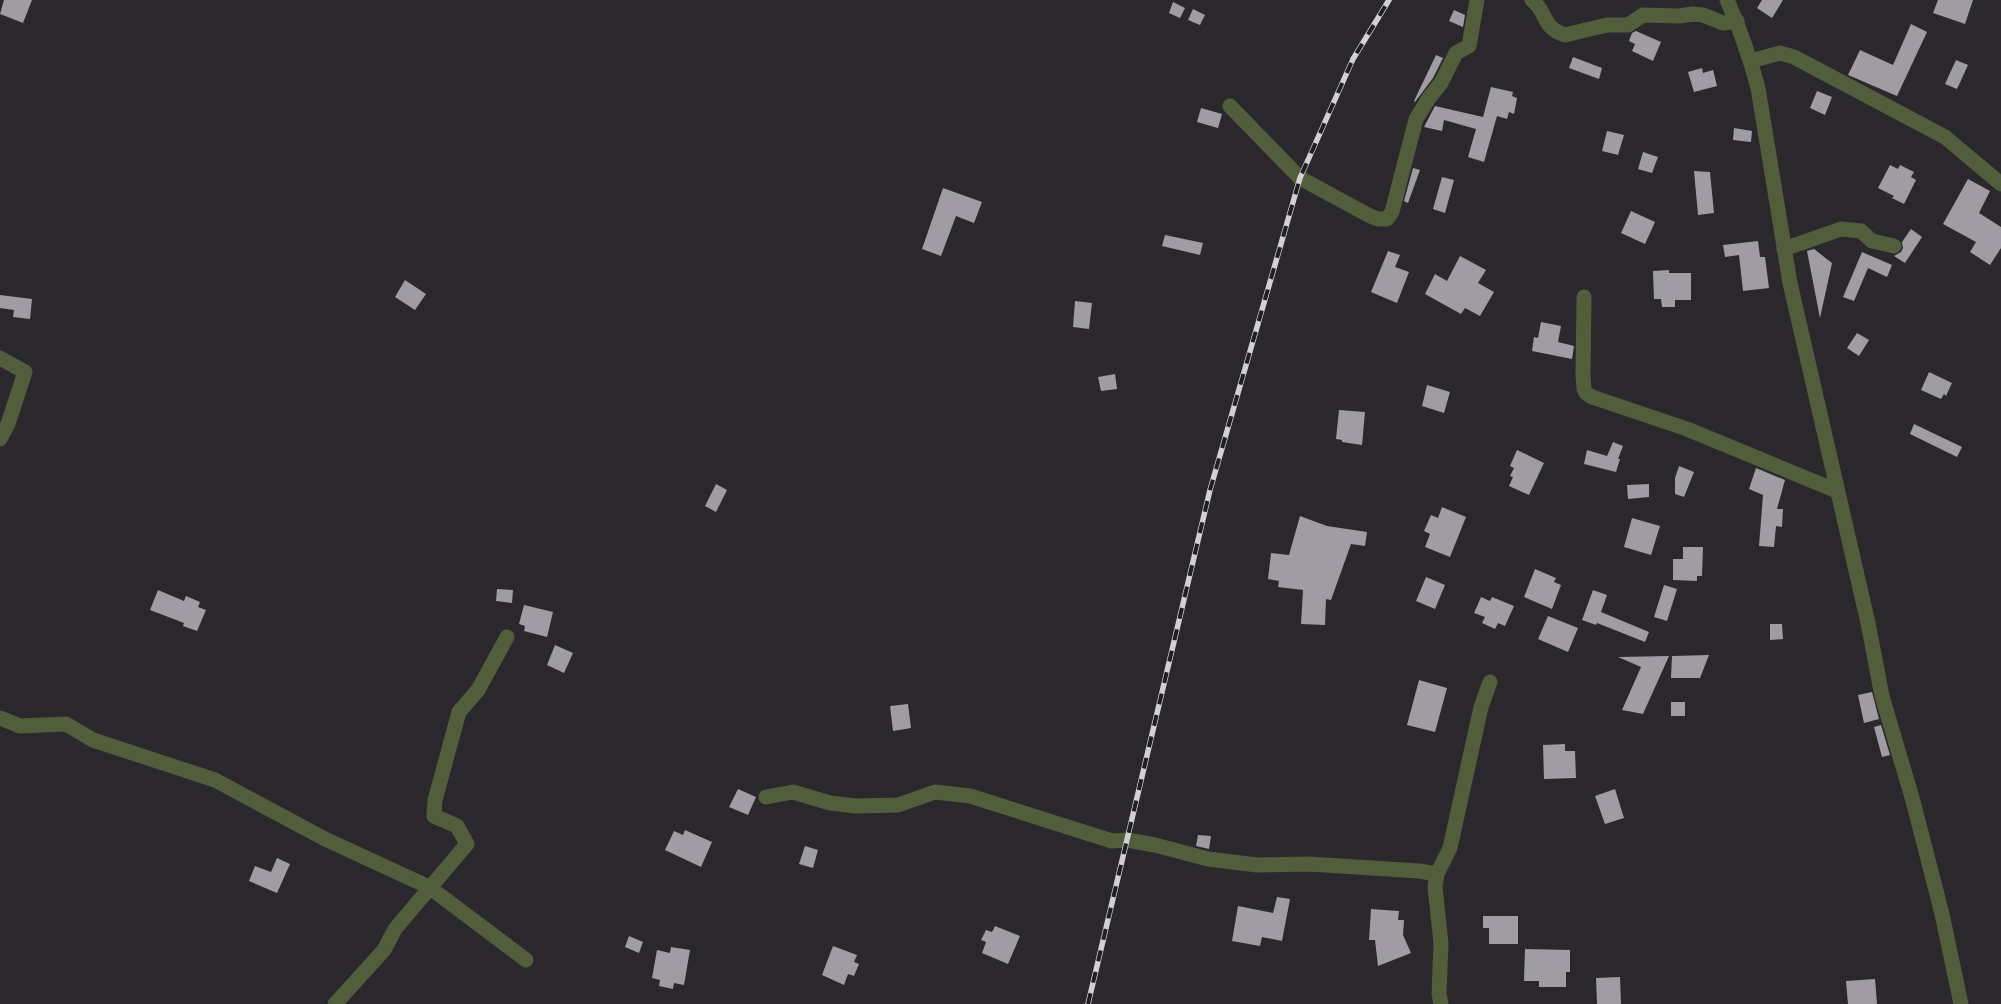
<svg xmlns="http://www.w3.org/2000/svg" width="2001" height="1004" viewBox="0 0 2001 1004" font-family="'Sofia Sans Condensed',sans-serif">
  <rect width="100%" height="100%" fill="#2a272d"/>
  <!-- building -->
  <g fill="#9f9ca4">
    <polygon points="4,0 32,0 23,23 0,14"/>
    <polygon points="1762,0 1783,0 1772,18 1757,8"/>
    <polygon points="1938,0 1973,0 1965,24 1933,13"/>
    <polygon points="1173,2 1185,8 1180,18 1169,13"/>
    <polygon points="1193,9 1205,15 1200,25 1188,20"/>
    <polygon points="1454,10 1465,15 1463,27 1449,21"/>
    <polygon points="1911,24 1927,32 1897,96 1848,75 1860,50 1893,65"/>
    <polygon points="1636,31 1661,42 1653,61 1632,51 1635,44 1629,41 1632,33"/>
    <polygon points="1436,55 1443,58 1433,78 1415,102 1414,101"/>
    <polygon points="1573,57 1602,68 1599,79 1569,68"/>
    <polygon points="1956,60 1968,65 1957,89 1945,84"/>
    <polygon points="1702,68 1703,73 1713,70 1717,86 1694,92 1688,72"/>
    <polygon points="1491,87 1513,92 1512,96 1517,98 1514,114 1509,112 1507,119 1497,116 1484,162 1468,157 1476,129 1444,120 1442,131 1424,127 1435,106 1483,117"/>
    <polygon points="1817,91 1832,97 1825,115 1810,108"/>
    <polygon points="1201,108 1222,114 1218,128 1197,122"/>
    <polygon points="1734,128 1752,131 1751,142 1733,140"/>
    <polygon points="1607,131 1624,135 1618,155 1602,151"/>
    <polygon points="1643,152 1658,157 1652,173 1638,169"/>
    <polygon points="1890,165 1898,169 1900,165 1914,172 1911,177 1916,180 1904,204 1892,198 1894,196 1878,188"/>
    <polygon points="1413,168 1420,170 1408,203 1404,201"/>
    <polygon points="1694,171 1710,172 1714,213 1698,215"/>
    <polygon points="1442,177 1454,180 1445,213 1433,209"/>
    <polygon points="1968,179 1990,191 1979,213 2001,227 2001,248 1990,265 1970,252 1976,242 1943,224"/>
    <polygon points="943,188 982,202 974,223 956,216 941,256 922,249"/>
    <polygon points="1631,211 1655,222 1645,244 1621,233"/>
    <polygon points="1911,229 1922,237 1905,263 1894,256 1901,252 1903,248 1902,242"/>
    <polygon points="1165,235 1203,243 1200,255 1162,246"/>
    <polygon points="1758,241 1760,257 1765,257 1769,288 1743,291 1739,255 1725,257 1723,245"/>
    <polygon points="1814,249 1832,263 1820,318 1807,251"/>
    <polygon points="1388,251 1400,255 1395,267 1409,272 1397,303 1371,292"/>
    <polygon points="1862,252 1892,265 1887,277 1868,268 1854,301 1843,297"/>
    <polygon points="1460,256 1486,270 1478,283 1494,292 1480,316 1465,308 1461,314 1425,294 1435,274 1447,281"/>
    <polygon points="1669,270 1669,273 1691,273 1691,300 1675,300 1675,307 1662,307 1661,299 1654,299 1653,271"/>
    <polygon points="405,280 426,294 415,310 395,297"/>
    <polygon points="0,295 32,299 30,319 13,317 14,310 0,308"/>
    <polygon points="1075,301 1092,303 1089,329 1073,327"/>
    <polygon points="1541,322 1561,326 1558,342 1574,346 1572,359 1532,351 1534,337 1538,338"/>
    <polygon points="1857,333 1869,340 1859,356 1847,348"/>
    <polygon points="1929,372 1952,383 1946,396 1944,394 1941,399 1921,390"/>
    <polygon points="1115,374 1117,389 1101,391 1098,377"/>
    <polygon points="1427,385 1450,392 1444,413 1422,406"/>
    <polygon points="1339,410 1365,412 1362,445 1342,442 1342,440 1336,439"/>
    <polygon points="1914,424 1962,447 1957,457 1910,434"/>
    <polygon points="1613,442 1623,446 1618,459 1620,459 1616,472 1584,464 1587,450 1607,456"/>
    <polygon points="1517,450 1544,463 1529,495 1509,486 1513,477 1510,476 1514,468 1510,466"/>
    <polygon points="1679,466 1694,472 1684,497 1675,494 1675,478"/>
    <polygon points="1756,468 1785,480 1777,509 1783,509 1782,527 1776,526 1774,547 1759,546 1763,495 1749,489"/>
    <polygon points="716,484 727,490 716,512 705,506"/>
    <polygon points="1649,484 1649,497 1628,499 1627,485"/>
    <polygon points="1442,507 1466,517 1450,557 1425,547 1430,534 1424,531 1431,515 1438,518"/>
    <polygon points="1300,516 1327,526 1367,532 1365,546 1351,544 1331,600 1326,599 1325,625 1301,624 1303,590 1278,587 1279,581 1268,579 1271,553 1289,555"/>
    <polygon points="1632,518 1660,526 1651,555 1624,547"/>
    <polygon points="1683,547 1703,547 1702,576 1697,576 1697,581 1673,580 1673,559 1683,559"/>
    <polygon points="1535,569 1556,578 1554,582 1561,585 1552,609 1524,597"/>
    <polygon points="1426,577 1445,585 1435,609 1416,601"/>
    <polygon points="1664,585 1677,589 1667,621 1654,617"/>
    <polygon points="497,589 513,590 512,603 496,601"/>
    <polygon points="158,590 184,601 186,596 200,602 198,607 206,610 197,631 183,626 184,623 150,610"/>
    <polygon points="1593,590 1607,595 1601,612 1649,632 1645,642 1597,623 1596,625 1582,620"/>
    <polygon points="1481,597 1490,601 1492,597 1514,606 1505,626 1498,623 1495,629 1482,623 1485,617 1474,613"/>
    <polygon points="524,605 553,612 547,637 524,631 525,626 519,624"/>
    <polygon points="1548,616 1578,628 1568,652 1538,639"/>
    <polygon points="1770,624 1782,624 1783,639 1770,640"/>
    <polygon points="555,645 573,653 564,673 547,665"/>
    <polygon points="1709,655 1700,678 1671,678 1672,656"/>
    <polygon points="1669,656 1643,714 1622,710 1641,667 1618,657"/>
    <polygon points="1419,680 1447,688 1435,732 1407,725"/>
    <polygon points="1872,692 1879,719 1864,723 1858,695"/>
    <rect x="1671" y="702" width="14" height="14"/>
    <polygon points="908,704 911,728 893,731 890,706"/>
    <polygon points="1881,725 1890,755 1882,757 1874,727"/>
    <polygon points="1565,744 1565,751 1575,751 1576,778 1544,779 1543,745"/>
    <polygon points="738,789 756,797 748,815 729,807"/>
    <polygon points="1615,789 1624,818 1605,824 1595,796"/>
    <polygon points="685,830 712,842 701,867 665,850 674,831 683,835"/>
    <polygon points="1198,835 1211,836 1209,849 1196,846"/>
    <polygon points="805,846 818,850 813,868 799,864"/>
    <polygon points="277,858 290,864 277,893 249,881 255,866 271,872"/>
    <polygon points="1277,897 1290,899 1282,941 1262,937 1260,946 1232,941 1238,906 1273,913"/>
    <polygon points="1371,909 1399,911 1398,920 1404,920 1403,935 1411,953 1378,966 1375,940 1369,940"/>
    <polygon points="1483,916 1518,916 1518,944 1489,944 1489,928 1483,928"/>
    <polygon points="995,926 1020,936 1008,964 982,953 986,942 981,940 986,930 992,932"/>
    <polygon points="629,936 643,942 639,953 625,947"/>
    <polygon points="833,946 857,955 854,962 859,964 854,976 848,974 844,985 822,975"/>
    <polygon points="671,947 690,950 684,985 674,983 673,989 659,986 660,980 652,978 657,950 670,953"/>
    <polygon points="1525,949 1570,950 1570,972 1566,972 1566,987 1539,987 1539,981 1524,981"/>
    <polygon points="1620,977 1621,1004 1597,1004 1596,978"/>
    <polygon points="1875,979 1877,1004 1848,1004 1846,981"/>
  </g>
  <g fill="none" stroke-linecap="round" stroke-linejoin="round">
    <!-- minor -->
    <g stroke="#525e3b" stroke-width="15">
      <path d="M 1532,0 C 1548,13 1541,27 1565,35 L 1607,25 L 1628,25 L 1643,15 L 1679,16 L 1693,14 L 1703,15 L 1723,23 L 1737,21"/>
      <path d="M 1727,0 C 1740,29 1750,58 1758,88 L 1790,283 L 1868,623 L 1882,696 L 1913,801 L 1942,914 L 1961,1004"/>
      <polyline points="1751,61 1780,53 1794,57 1945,137 2001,184"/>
      <polyline points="1230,106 1300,178 1370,216 1378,219 1387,219 1392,212 1416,119 1429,98 1441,83 1456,53 1469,46 1477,0"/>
      <polyline points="1784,249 1841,229 1861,231 1872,241 1894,246"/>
      <polyline points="1584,297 1583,376 1584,389 1586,393 1592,397 1687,429 1837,491"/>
      <polyline points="0,358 25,372 8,424 0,439"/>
      <polyline points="0,718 20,726 66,724 93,740 215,780 325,839 429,887 526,960"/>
      <polyline points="766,797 793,792 830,803 856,806 898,805 935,792 970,796 1112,841 1127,840 1155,845 1208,859 1257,865 1309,864 1419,871 1437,874"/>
      <polyline points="335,1004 384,950 395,929 467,844 457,826 434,816 435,800 459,712 478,690 507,637"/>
      <polyline points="1441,1004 1439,994 1441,943 1435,887 1437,874 1450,848 1481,707 1490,682"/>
    </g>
    <defs>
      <polyline id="rail" points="1088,1004 1210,490 1300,178 1353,59 1389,0"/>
    </defs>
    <!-- rail casing -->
    <use href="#rail" stroke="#d2d0d4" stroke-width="5.5"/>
    <!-- rail -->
    <use href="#rail" stroke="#201e24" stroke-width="4" stroke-dasharray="11" stroke-linecap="butt"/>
  </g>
</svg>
